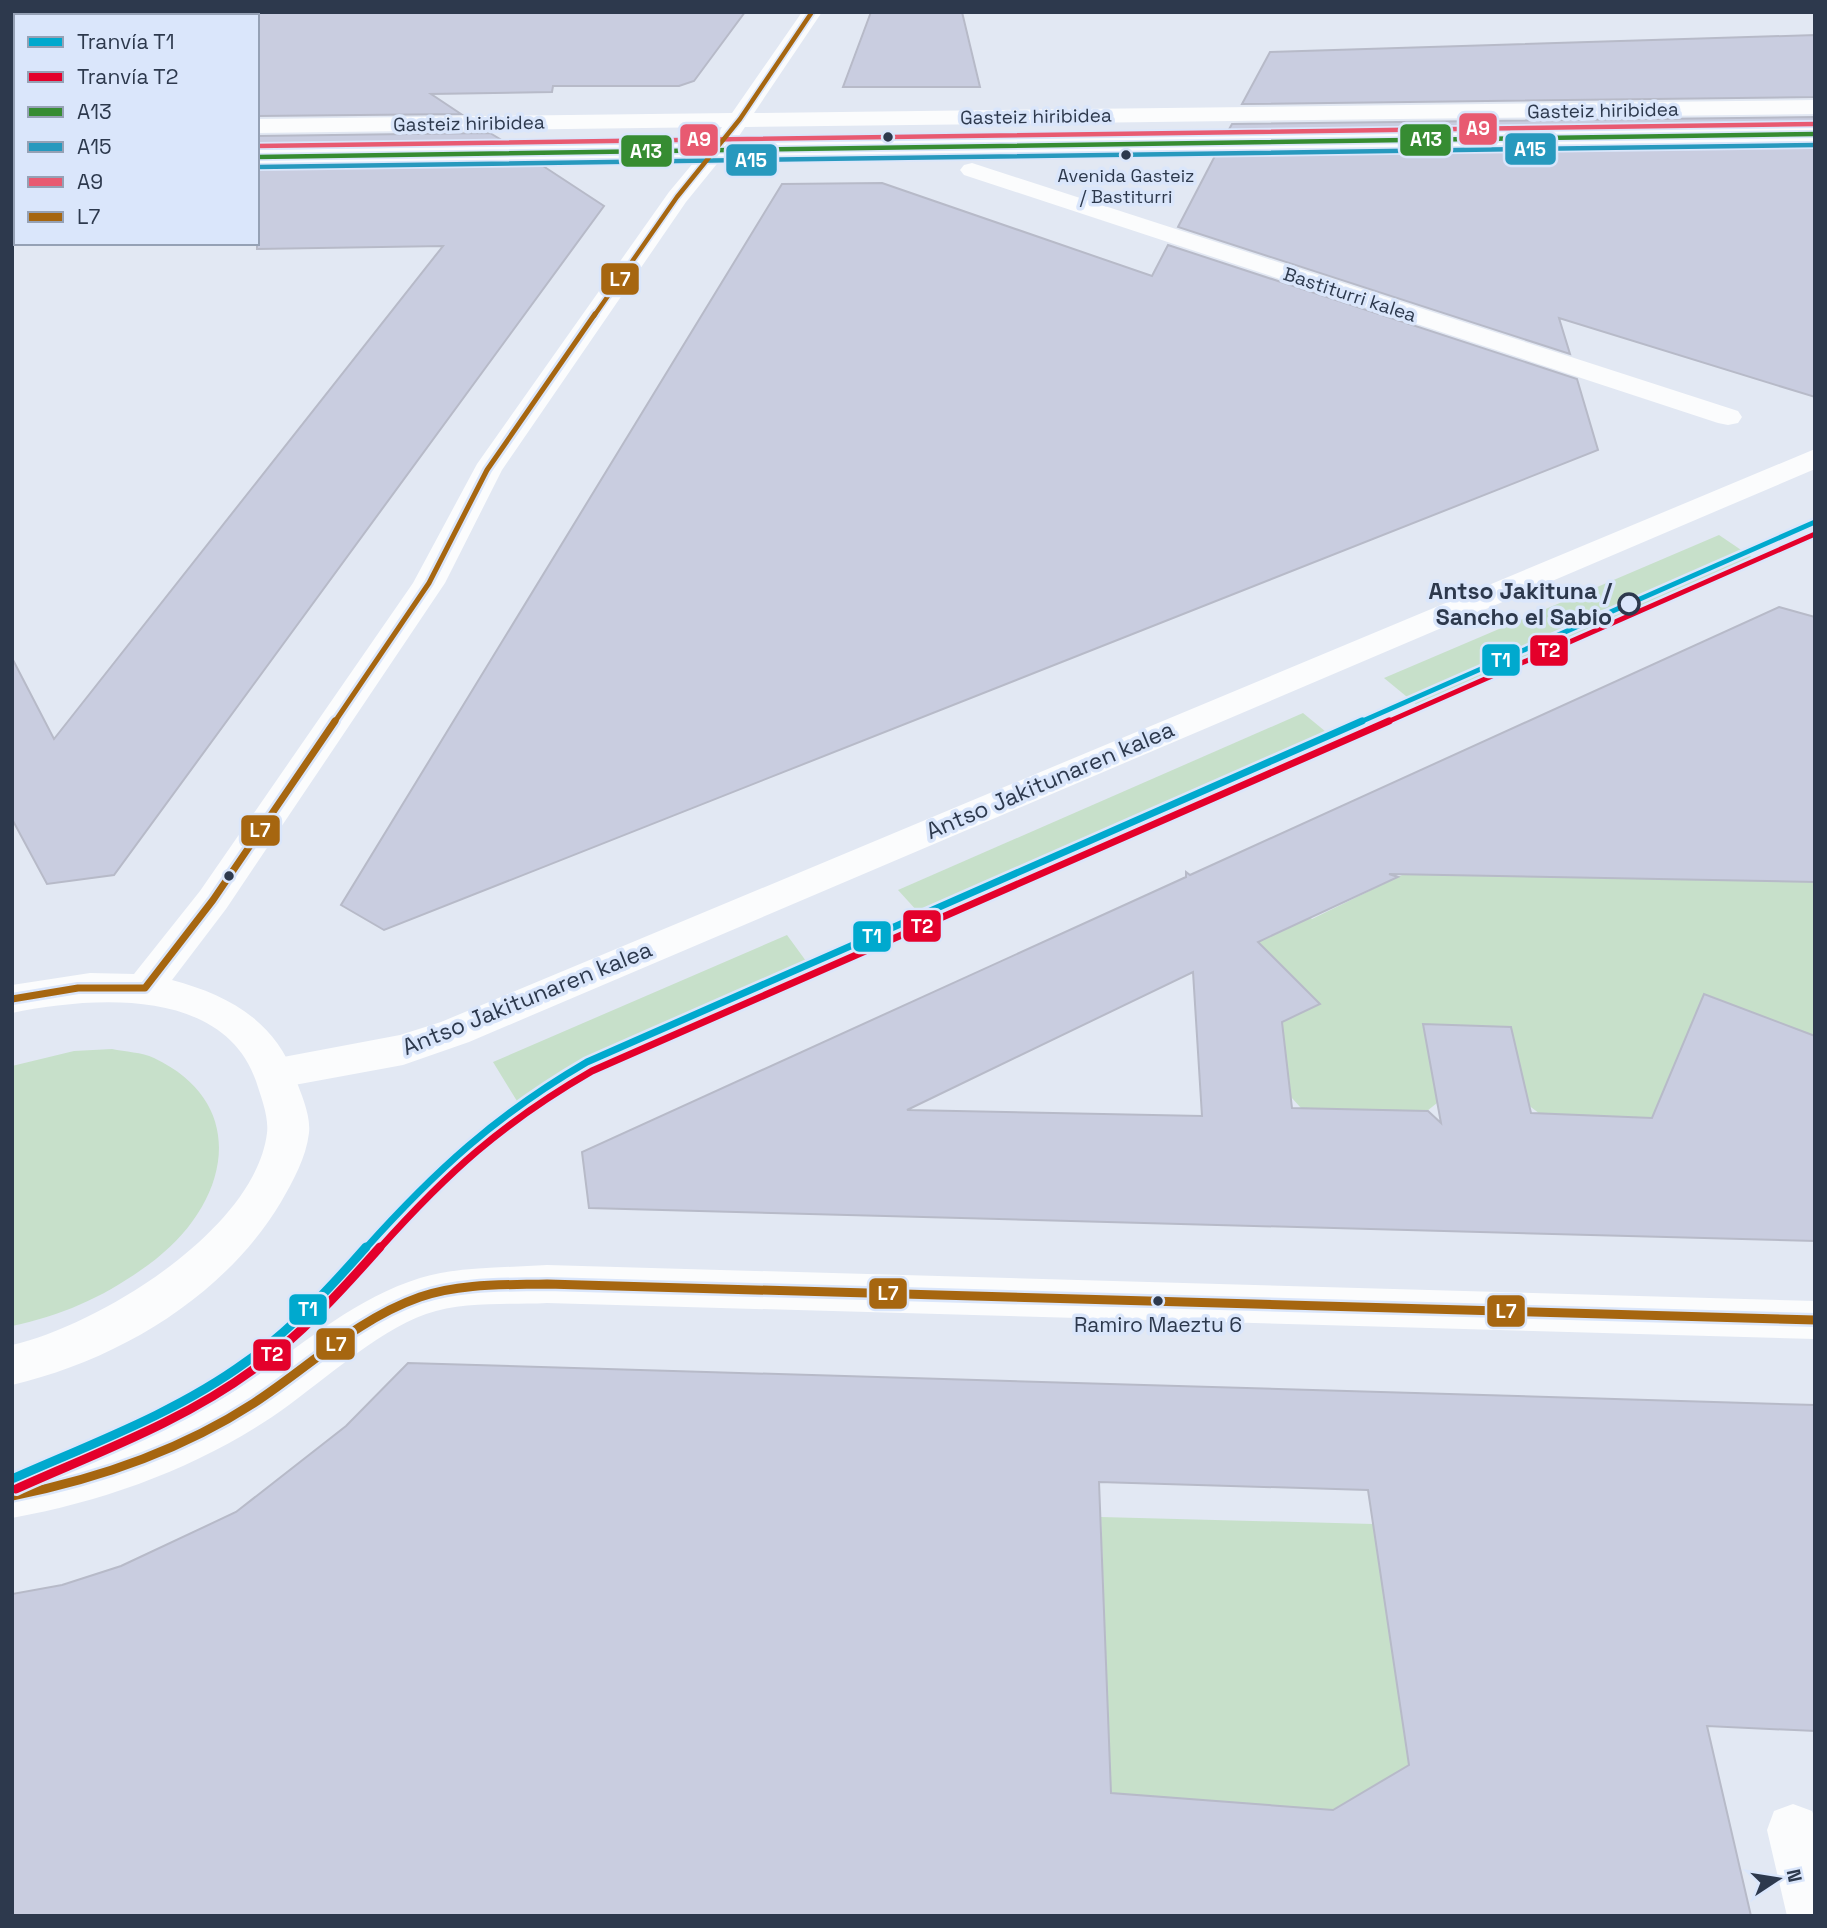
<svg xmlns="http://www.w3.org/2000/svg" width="1827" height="1928" viewBox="0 0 1827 1928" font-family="'Space Grotesk',sans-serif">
  <rect width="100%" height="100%" fill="#e2e8f3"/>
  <!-- green -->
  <g fill="#c7e0ca">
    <polygon points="1719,535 1753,558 1418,706 1384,678"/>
    <polygon points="1303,713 1337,741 928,923 898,890"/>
    <polygon points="1404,874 1815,882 1815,1036 1704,994 1665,1087 1782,1134 1540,1114 1423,1024 1437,1103 1427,1111 1301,1108 1291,1097 1258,942 1292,901 1312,919"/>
    <polygon points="787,935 814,972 624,1057 525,1114 493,1062"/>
    <path d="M 112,1049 C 125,1052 142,1052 154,1058 C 251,1104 229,1202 156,1259 C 110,1294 68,1314 12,1326 L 12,1066 L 74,1051 Z"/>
    <polygon points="1101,1517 1373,1524 1409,1765 1333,1810 1111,1793"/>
  </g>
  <!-- building -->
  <g fill="#c9cde0" stroke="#b7bac8" stroke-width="2" fill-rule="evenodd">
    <polygon points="257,12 745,12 694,81 679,86 553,86 552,92 431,94 461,114 257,116"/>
    <polygon points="871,12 962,12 980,87 843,87"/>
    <polygon points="1815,35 1815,97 1242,104 1270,52"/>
    <polygon points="1815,117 1815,124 1227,133 1232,124"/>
    <polygon points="490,133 508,144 257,147 257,136"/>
    <polygon points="1815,144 1815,397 1559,318 1570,354 1178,227 1217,152"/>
    <polygon points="537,162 604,206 114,875 47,884 12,819 12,658 54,739 443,246 257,249 257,167"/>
    <polygon points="882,183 1152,276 1168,245 1577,379 1598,450 384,930 341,905 782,184"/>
    <path d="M 1779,607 L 1815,617 L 1815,882 L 1389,874 L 1398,877 L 1258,942 L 1320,1004 L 1282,1022 L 1292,1108 L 1428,1111 L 1441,1123 L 1423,1024 L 1511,1027 L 1531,1113 L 1652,1118 L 1704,994 L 1815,1036 L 1815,1241 L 589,1208 L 582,1152 L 1186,877 L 1186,872 L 1190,875 ZM 1193,972 L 1202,1116 L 907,1110 Z"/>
    <path d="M 408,1363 L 1815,1405 L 1815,1731 L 1707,1726 L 1751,1916 L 12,1916 L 12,1594 L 62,1585 L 121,1566 L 236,1512 L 346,1426 ZM 1099,1482 L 1368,1490 L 1409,1765 L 1333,1810 L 1111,1793 Z"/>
  </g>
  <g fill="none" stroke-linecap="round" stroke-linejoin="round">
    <!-- service -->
    <polygon fill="#fbfcfd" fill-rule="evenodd" points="1793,1804 1812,1811 1815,1819 1815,1916 1787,1916 1767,1830 1774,1811"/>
    <!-- pedestrian -->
    <polygon fill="#fbfcfd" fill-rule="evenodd" points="972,163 1738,411 1742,417 1738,423 1728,425 1718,423 964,175 960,170 964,165"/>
    <!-- minor -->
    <polygon fill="#fbfcfd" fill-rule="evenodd" points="1815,449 1815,469 469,1042 403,1065 278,1088 264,1084 258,1073 264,1062 278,1058 400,1035 441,1022"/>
    <!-- secondary -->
    <g fill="#fbfcfd" fill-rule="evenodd">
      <path d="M 717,142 L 725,144 L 729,149 L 686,202 L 502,470 L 445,583 L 226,909 L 172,980 C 228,995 274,1020 295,1077 C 301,1094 311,1115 309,1133 C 306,1158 293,1181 281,1202 C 224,1297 118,1360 12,1385 L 12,1345 C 99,1325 255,1230 267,1133 C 269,1117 261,1097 256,1081 C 223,986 91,997 12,1013 L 12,985 L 90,973 L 134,974 L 200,891 L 413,583 L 477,464 L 669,192 L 709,144 Z"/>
      <path d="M 547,1265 L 1815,1301 L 1815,1339 L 547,1303 C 508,1305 464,1301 426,1314 C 375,1332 318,1386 272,1417 C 194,1469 105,1501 12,1518 L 12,1474 C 94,1460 169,1433 239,1388 C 298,1349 352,1299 420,1278 C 461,1266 505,1268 547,1265 Z"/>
    </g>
    <!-- primary -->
    <g fill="#fbfcfd" fill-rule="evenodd">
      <polygon points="802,12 822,12 754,113 1815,100 1815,114 745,127 737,139 729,141 718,134 722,127 257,133 257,119 732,113"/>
      <rect x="12" y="123" width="4" height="14"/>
      <polygon points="1815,127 1815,141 257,164 257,150"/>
      <rect x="12" y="154" width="4" height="14"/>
    </g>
    <defs>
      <polyline id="bus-1" points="257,157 1815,134"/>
      <polyline id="bus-2" points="257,167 1815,145"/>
      <polyline id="bus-3" points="257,146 1815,124"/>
      <polyline id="bus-4-far3" points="594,316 677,197 740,119 812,12"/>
      <polyline id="bus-4-far2" points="334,723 429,583 487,470 595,314"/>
      <polyline id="bus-4-far1" points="12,999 78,988 145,988 213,900 335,721"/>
      <path id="bus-4" d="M 12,1496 C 98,1479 180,1451 254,1403 C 309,1367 357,1319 420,1297 C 460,1283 505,1285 547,1284 L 1815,1320"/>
    </defs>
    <!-- bus-1 casing -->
    <use href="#bus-1" stroke="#dae6fb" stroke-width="8"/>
    <!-- bus-2 casing -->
    <use href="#bus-2" stroke="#dae6fb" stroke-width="8"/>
    <!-- bus-3 casing -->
    <use href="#bus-3" stroke="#dae6fb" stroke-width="8"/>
    <!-- bus-4-far3 casing -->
    <use href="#bus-4-far3" stroke="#dae6fb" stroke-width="8"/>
    <!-- bus-4-far2 casing -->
    <use href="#bus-4-far2" stroke="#dae6fb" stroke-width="10"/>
    <!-- bus-4-far1 casing -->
    <use href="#bus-4-far1" stroke="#dae6fb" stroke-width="12"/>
    <!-- bus-4 casing -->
    <use href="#bus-4" stroke="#dae6fb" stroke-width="14"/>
    <!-- bus-1 -->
    <use href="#bus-1" stroke="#368c32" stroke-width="4.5"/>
    <!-- bus-2 -->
    <use href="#bus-2" stroke="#2799be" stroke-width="4.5"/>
    <!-- bus-3 -->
    <use href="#bus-3" stroke="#e85a71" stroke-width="4.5"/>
    <!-- bus-4-far3 -->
    <use href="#bus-4-far3" stroke="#a66610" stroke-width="4.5"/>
    <!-- bus-4-far2 -->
    <use href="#bus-4-far2" stroke="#a66610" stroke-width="5"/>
    <!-- bus-4-far1 -->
    <use href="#bus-4-far1" stroke="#a66610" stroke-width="7"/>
    <!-- bus-4 -->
    <use href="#bus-4" stroke="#a66610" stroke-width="9"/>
    <defs>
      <polyline id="tram-1-far2" points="1358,723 1815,522"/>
      <path id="tram-1-far1" d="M 365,1249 C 435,1171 496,1115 587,1062 L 1362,721"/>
      <path id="tram-1" d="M 12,1479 C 91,1444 176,1413 246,1362 C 292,1329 329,1289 366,1247"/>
      <polyline id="tram-2-far2" points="1385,723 1815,534"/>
      <path id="tram-2-far1" d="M 379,1249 C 448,1172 502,1123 592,1071 L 1389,721"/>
      <path id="tram-2" d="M 16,1489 C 96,1453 182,1422 254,1369 C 301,1335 341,1291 380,1247"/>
    </defs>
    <!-- tram-1-far2 casing -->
    <use href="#tram-1-far2" stroke="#dae6fb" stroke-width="10"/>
    <!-- tram-1-far1 casing -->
    <use href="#tram-1-far1" stroke="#dae6fb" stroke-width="12"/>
    <!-- tram-1 casing -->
    <use href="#tram-1" stroke="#dae6fb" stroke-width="14"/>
    <!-- tram-2-far2 casing -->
    <use href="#tram-2-far2" stroke="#dae6fb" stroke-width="10"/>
    <!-- tram-2-far1 casing -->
    <use href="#tram-2-far1" stroke="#dae6fb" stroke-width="12"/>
    <!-- tram-2 casing -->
    <use href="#tram-2" stroke="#dae6fb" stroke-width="14"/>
    <!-- tram-1-far2 -->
    <use href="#tram-1-far2" stroke="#00a9ce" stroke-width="5"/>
    <!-- tram-1-far1 -->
    <use href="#tram-1-far1" stroke="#00a9ce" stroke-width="7"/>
    <!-- tram-1 -->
    <use href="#tram-1" stroke="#00a9ce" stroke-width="9"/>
    <!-- tram-2-far2 -->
    <use href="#tram-2-far2" stroke="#e4002b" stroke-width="5"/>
    <!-- tram-2-far1 -->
    <use href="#tram-2-far1" stroke="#e4002b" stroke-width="7"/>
    <!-- tram-2 -->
    <use href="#tram-2" stroke="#e4002b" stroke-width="9"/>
  </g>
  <!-- markers -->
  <g fill="#2d394d" stroke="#dae6fb" stroke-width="2.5">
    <circle cx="888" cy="137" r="6"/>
    <circle cx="1126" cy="155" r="6"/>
    <circle cx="229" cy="876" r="6"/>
    <circle cx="1158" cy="1301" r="6"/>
  </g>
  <circle fill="#dae6fb" stroke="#2d394d" stroke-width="3.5" cx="1629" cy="604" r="10"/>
  <g text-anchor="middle" stroke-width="7" stroke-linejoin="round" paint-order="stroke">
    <!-- far-bus labels -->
    <g font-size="18" fill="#2d394d" stroke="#dae6fb">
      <text x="1126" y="182">Avenida Gasteiz<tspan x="1126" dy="21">/ Bastiturri</tspan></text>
    </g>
    <!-- far-street labels -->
    <g font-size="19" fill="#2d394d" stroke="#dae6fb">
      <text transform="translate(1603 110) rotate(-1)" y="7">Gasteiz hiribidea</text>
      <text transform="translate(1036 116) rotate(-1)" y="7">Gasteiz hiribidea</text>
      <text transform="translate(469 123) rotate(-1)" y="7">Gasteiz hiribidea</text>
      <text transform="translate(1350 294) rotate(18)" y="7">Bastiturri kalea</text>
    </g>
    <!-- bus labels -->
    <g font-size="21" fill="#2d394d" stroke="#dae6fb">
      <text x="1158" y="1332">Ramiro Maeztu 6</text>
    </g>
    <!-- stop labels -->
    <g font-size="23" font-weight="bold" fill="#2d394d" stroke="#dae6fb" text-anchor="end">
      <text x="1612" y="599">Antso Jakituna /<tspan x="1612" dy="26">Sancho el Sabio</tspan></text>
    </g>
    <!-- street labels -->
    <g font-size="23" fill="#2d394d" stroke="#dae6fb">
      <text transform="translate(1050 780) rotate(-23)" y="8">Antso Jakitunaren kalea</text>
      <text transform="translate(527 998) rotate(-22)" y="8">Antso Jakitunaren kalea</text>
    </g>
  </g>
  <g stroke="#dae6fb" stroke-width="2.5">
    <rect x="1458" y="112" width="40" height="34" rx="7" fill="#e85a71"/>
    <rect x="1399" y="123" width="53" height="34" rx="7" fill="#368c32"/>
    <rect x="679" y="123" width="40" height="34" rx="7" fill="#e85a71"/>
    <rect x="1504" y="132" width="53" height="34" rx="7" fill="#2799be"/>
    <rect x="620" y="134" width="53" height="34" rx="7" fill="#368c32"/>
    <rect x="725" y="143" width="53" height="34" rx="7" fill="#2799be"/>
    <rect x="600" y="262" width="40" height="34" rx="7" fill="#a66610"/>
    <rect x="1529" y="634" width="40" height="33" rx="7" fill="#e4002b"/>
    <rect x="1481" y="643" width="40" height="34" rx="7" fill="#00a9ce"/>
    <rect x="240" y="814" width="41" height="33" rx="7" fill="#a66610"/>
    <rect x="902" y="909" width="40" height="34" rx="7" fill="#e4002b"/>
    <rect x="852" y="920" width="40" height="33" rx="7" fill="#00a9ce"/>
    <rect x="868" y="1277" width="40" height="33" rx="7" fill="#a66610"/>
    <rect x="288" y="1293" width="40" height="33" rx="7" fill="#00a9ce"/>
    <rect x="1486" y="1294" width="40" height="34" rx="7" fill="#a66610"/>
    <rect x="315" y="1327" width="41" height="34" rx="7" fill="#a66610"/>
    <rect x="252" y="1338" width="40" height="34" rx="7" fill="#e4002b"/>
  </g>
  <g font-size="19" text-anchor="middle" font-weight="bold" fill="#fff">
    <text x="1478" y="135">A9</text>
    <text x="1426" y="146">A13</text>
    <text x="699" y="146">A9</text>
    <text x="1530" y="156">A15</text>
    <text x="646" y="158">A13</text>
    <text x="751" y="167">A15</text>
    <text x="620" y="286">L7</text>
    <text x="1549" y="657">T2</text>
    <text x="1501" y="667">T1</text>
    <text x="260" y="837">L7</text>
    <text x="922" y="933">T2</text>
    <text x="872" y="943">T1</text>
    <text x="888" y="1300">L7</text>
    <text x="308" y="1316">T1</text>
    <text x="1506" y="1318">L7</text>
    <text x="336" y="1351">L7</text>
    <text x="272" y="1361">T2</text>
  </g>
  <!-- border -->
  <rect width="1827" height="1928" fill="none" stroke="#2d394d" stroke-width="28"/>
  <!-- legend -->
  <rect x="14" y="14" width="245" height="231" fill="#dae6fb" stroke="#95a1b5" stroke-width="2"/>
  <rect x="28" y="37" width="35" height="10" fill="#00a9ce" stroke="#95a1b5" stroke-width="2"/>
  <text x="77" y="49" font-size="21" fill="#2d394d">Tranvía T1</text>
  <rect x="28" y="72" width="35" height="10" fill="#e4002b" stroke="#95a1b5" stroke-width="2"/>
  <text x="77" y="84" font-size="21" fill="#2d394d">Tranvía T2</text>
  <rect x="28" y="107" width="35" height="10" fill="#368c32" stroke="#95a1b5" stroke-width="2"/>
  <text x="77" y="119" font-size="21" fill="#2d394d">A13</text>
  <rect x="28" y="142" width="35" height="10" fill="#2799be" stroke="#95a1b5" stroke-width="2"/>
  <text x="77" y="154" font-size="21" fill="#2d394d">A15</text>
  <rect x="28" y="177" width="35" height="10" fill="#e85a71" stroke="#95a1b5" stroke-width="2"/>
  <text x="77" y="189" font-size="21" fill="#2d394d">A9</text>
  <rect x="28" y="212" width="35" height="10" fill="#a66610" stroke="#95a1b5" stroke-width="2"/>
  <text x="77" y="224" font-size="21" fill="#2d394d">L7</text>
  <!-- north arrow -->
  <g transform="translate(1778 1879) rotate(78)" stroke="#dae6fb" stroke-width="5" paint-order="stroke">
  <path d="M0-5L12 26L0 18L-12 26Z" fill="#2d394d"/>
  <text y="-10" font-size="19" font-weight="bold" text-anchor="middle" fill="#2d394d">N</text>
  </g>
</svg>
